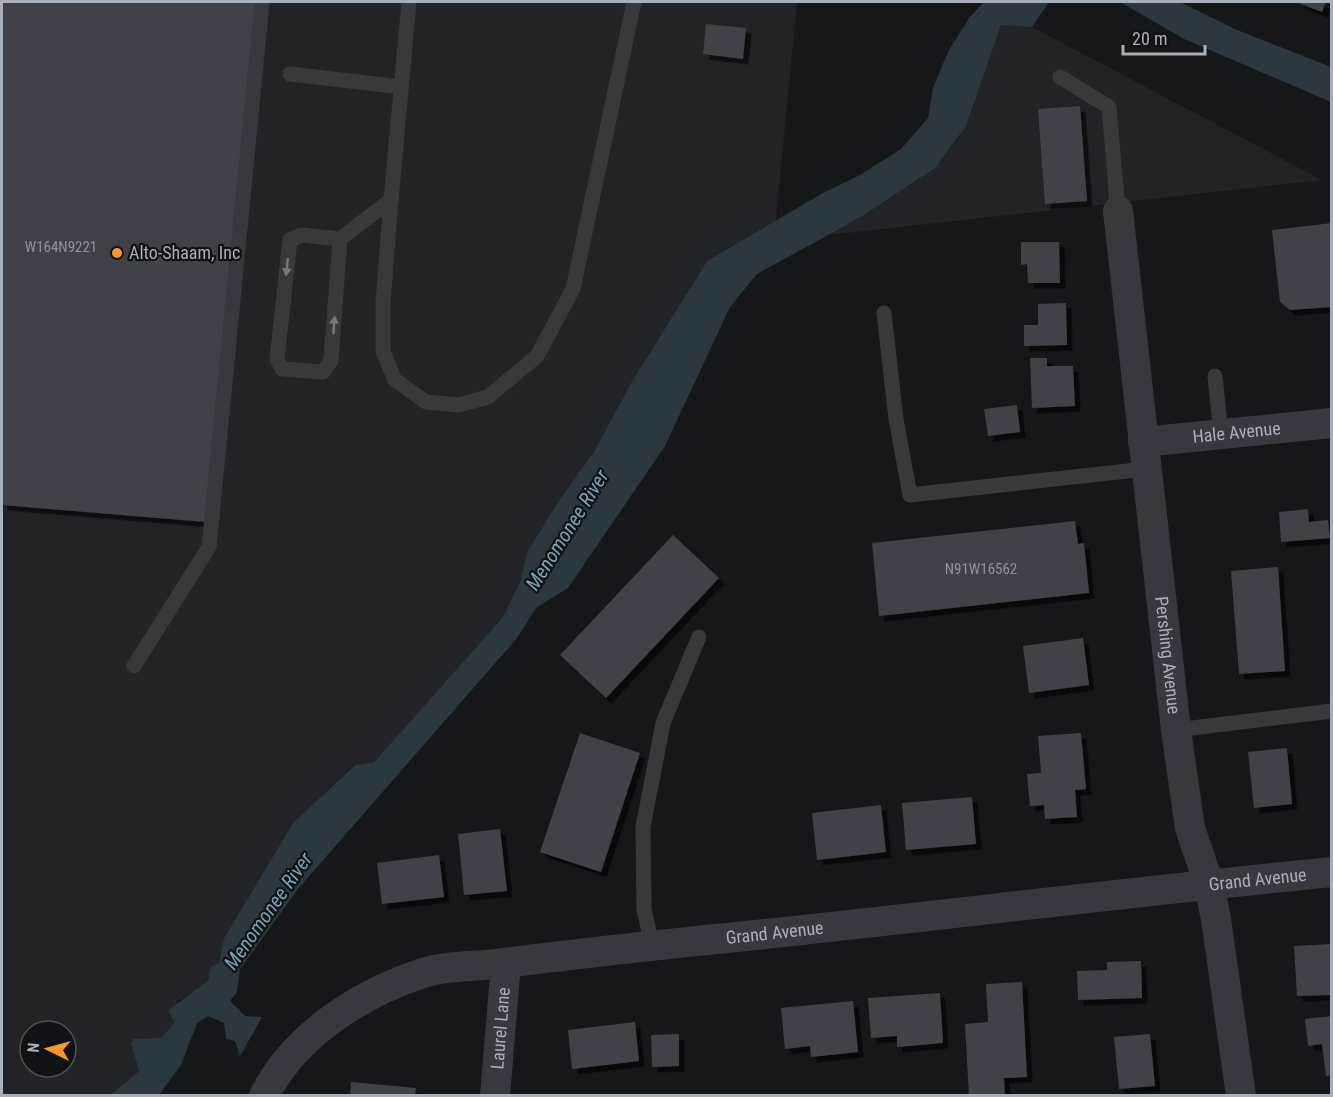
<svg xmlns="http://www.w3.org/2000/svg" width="1333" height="1097" viewBox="0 0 1333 1097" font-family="'Roboto Condensed',sans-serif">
  <defs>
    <filter id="shadow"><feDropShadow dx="5.5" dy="5.5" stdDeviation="0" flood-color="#0009"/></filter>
  </defs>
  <rect width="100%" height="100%" fill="#161719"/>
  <!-- built -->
  <g fill="#222326" fill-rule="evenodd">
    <path d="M 2,2 L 797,2 L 776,221 L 707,261 L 631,383 L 594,453 L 560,499 L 527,552 L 520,582 L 503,617 L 374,762 L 354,765 L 293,823 L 224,938 L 219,963 L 211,966 L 208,981 L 199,990 L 177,1001 L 175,1022 L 161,1038 L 131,1044 L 139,1071 L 110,1095 L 2,1096 ZM 30,1031 L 66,1031 L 66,1067 L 30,1067 Z"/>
    <polygon points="1001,24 1032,27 1322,180 829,235 861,217 935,168 966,126"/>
  </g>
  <!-- water -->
  <g fill="#2b383e">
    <polygon points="984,2 1049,2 1032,27 1001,25 966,126 935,168 861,217 757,274 730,307 665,446 568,588 536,608 517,638 298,889 240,969 237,992 230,1001 245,1016 262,1017 240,1056 235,1041 226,1039 224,1023 208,1016 197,1023 181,1065 159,1095 110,1095 139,1071 131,1044 133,1039 161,1038 175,1022 168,1010 208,981 211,966 219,963 224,938 293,823 355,765 374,762 503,617 520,582 527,552 560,499 594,452 631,383 707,261 821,194 860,175 901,149 928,118 933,88 948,52 969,18"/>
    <polygon points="1120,2 1180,2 1237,30 1331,67 1331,102 1184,39"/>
  </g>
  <!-- building -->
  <g fill="#404246" filter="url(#shadow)">
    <polygon points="2,2 258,2 206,522 2,505"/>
    <polygon points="1296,2 1326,2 1322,12"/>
    <polygon points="706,24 746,28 743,59 703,54"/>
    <polygon points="1080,106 1087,201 1045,204 1038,109"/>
    <polygon points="1332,223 1332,307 1290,310 1280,302 1272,230"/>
    <polygon points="1021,242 1059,242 1060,283 1028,283 1027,264 1021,265"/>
    <polygon points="1066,303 1067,345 1024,346 1024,325 1038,325 1038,304"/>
    <polygon points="1030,358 1047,358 1047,366 1073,366 1075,406 1032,408"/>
    <polygon points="1017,405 1020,432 988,436 984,409"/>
    <polygon points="1308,509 1309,522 1328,520 1330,538 1281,542 1279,512"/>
    <polygon points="1075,521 1078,544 1084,543 1089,593 879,616 872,543"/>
    <polygon points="673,535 719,578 606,698 560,655"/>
    <polygon points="1278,567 1285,671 1239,674 1231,571"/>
    <polygon points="1083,638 1089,685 1029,693 1023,646"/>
    <polygon points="580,733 640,753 601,872 540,852"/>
    <polygon points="1081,733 1086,789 1075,790 1077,817 1045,819 1044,805 1030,806 1027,774 1041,773 1038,736"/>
    <polygon points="1287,748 1292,804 1254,808 1248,752"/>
    <polygon points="972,797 976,844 906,850 902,803"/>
    <polygon points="881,805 886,852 817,860 812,813"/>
    <polygon points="500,829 507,891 464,895 458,834"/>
    <polygon points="439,855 444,897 382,904 377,863"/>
    <polygon points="1332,944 1332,995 1297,996 1294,946"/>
    <polygon points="1141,961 1142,998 1078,1000 1077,971 1107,970 1107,962"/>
    <polygon points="1022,982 1027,1077 1004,1078 1005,1095 969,1096 965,1024 988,1022 986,984"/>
    <polygon points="940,993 943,1043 897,1047 897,1036 871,1038 868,998"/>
    <polygon points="853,1001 858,1052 811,1057 810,1046 785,1049 781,1008"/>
    <polygon points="1332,1016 1332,1075 1326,1076 1322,1044 1308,1046 1305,1019"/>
    <polygon points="635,1022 639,1061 572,1069 568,1030"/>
    <polygon points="679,1034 679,1066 652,1067 651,1035"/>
    <polygon points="1150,1034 1155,1086 1119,1089 1114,1037"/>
    <polygon points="351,1082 416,1088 415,1096 350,1096"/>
  </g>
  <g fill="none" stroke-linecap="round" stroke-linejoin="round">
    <!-- service -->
    <g stroke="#37393e" stroke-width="15">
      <polyline points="290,74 401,87"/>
      <polyline points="1060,77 1109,107 1118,211"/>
      <polyline points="391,200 383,302 383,351 395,380 426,402 459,405 488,397 537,356 573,289 634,2"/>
      <polyline points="340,239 331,361 323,372 282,369 277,359 290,240 302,235 340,239 391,200 409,2"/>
      <polyline points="884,313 896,419 910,495 1146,469"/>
      <polyline points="1215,376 1221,435"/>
      <polyline points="134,666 209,547 262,2"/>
      <polyline points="1176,730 1332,711"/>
      <polyline points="652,945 644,909 643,827 663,723 699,637"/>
    </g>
    <!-- minor -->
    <g stroke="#37393e" stroke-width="30">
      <path id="s1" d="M 1118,211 L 1176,730 L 1190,828 L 1209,884 L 1216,919 L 1241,1096"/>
      <path id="s2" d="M 1143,442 L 1332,423"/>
      <path id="s3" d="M 264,1096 C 294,1036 358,995 420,974 C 445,965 477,967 503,963 C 578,954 652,945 727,938 C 929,917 1130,892 1332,872"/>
      <path id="s4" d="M 495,1096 L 506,963"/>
    </g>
  </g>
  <!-- one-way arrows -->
  <defs><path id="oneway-solid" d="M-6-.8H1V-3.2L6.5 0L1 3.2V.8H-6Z" transform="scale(1.5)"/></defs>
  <g fill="#757a82">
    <use href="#oneway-solid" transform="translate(287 267) rotate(96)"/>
    <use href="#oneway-solid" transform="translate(334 325) rotate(-86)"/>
  </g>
  <!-- markers -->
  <circle fill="#ff9728" stroke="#111214" stroke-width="2" cx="117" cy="253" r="6"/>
  <g text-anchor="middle" stroke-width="4.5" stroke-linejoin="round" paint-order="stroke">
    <!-- number labels -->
    <g font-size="15" fill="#8d949d">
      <text x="61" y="252">W164N9221</text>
      <text x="981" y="574">N91W16562</text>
    </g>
    <!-- poi labels -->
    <g font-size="18" fill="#a7b0ba" stroke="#111214" text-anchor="start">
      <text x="129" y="259">Alto-Shaam, Inc</text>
    </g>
    <!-- street labels -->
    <g font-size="18" fill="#a7b0ba" stroke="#111214">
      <text dy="6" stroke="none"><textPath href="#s2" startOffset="94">Hale Avenue</textPath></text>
      <text dy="6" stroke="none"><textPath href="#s1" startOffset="447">Pershing Avenue</textPath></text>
      <text dy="6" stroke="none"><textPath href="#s3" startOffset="1046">Grand Avenue</textPath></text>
      <text dy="6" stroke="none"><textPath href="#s3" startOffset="560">Grand Avenue</textPath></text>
      <text dy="6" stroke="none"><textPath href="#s4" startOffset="68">Laurel Lane</textPath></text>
    </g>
    <!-- water labels -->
    <g font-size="20" font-style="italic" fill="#7ba4b7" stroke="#111214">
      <text transform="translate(567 530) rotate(-58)" y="7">Menomonee River</text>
      <text transform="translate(268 911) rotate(-55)" y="7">Menomonee River</text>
    </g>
  </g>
  <!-- border -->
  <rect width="1333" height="1097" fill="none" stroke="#a7b0ba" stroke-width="6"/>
  <!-- north arrow -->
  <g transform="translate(48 1049) rotate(275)"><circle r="28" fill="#111214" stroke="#4d5156" stroke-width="1.5"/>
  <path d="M0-4.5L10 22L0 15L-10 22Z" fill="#ff9728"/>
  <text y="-9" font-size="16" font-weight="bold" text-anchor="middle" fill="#a7b0ba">N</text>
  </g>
  <!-- scale -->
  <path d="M1123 45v9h82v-9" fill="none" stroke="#a7b0ba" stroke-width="3"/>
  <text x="1132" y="45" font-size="18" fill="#a7b0ba" stroke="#111214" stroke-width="4.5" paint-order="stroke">20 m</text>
</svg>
